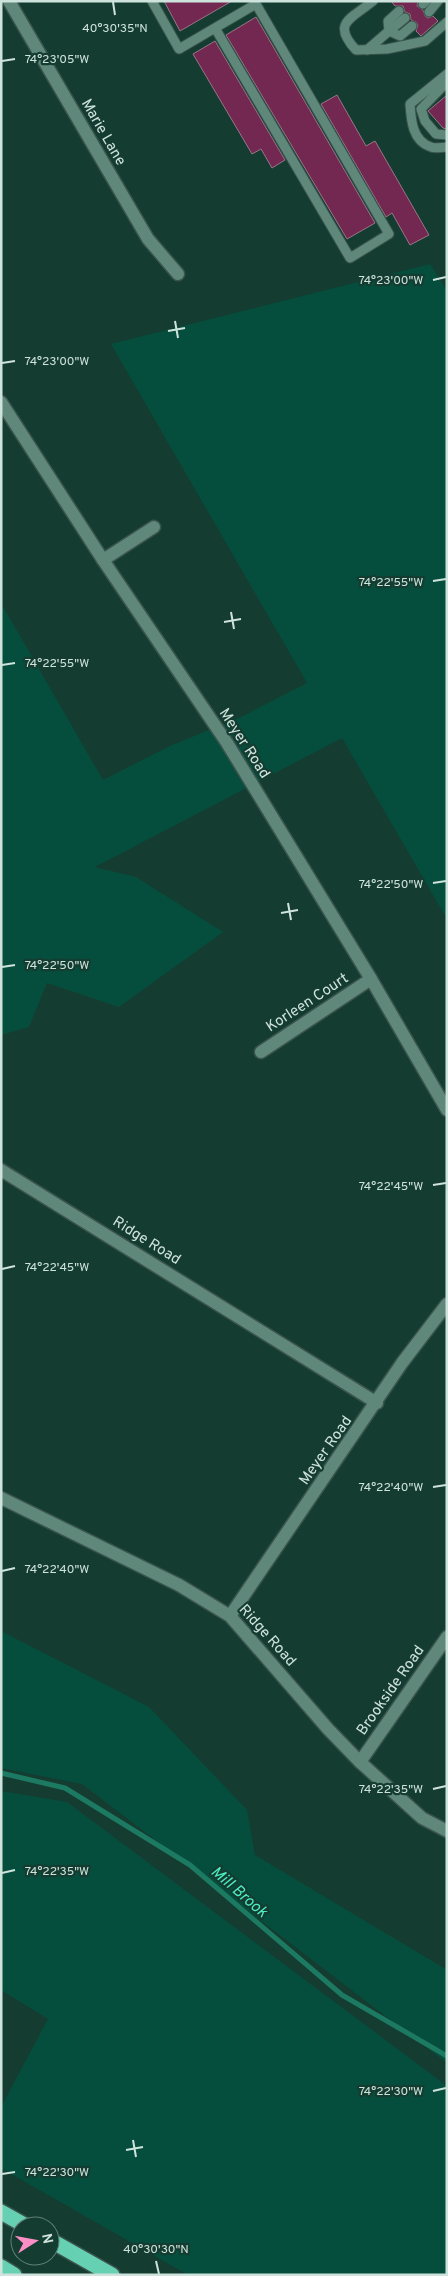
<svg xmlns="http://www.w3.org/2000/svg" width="448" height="2276" viewBox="0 0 448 2276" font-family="Overpass,sans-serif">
  <rect width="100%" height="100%" fill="#153c31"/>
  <!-- green -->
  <g fill="#054e3d">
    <polygon points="430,264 447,291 447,919 342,738 95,867 136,877 223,932 119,1007 47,983 29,1027 1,1035 1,603 103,780 170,746 241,717 307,683 111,344"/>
    <polygon points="1,1631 149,1707 247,1810 255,1855 447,1970 447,2063 82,1784 1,1768"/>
    <polygon points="1,1791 67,1802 447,2086 447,2275 188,2275 1,2168 1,2107 48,2019 1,1990"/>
  </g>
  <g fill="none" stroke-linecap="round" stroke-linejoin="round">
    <!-- stream -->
    <polyline stroke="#1c7a62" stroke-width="5" points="1,1773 65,1788 190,1865 342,1995 447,2056"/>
  </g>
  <!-- building -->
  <g fill="#722851" stroke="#997686">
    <polygon points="164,1 232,1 180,31"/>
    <polygon points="391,1 418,1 417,6 423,10 425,16 428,18 433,16 438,21 421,36 416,31 418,25 416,22 411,20 410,14 405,12 403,6 395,6"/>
    <polygon points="256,17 375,223 347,239 226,35"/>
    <polygon points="215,41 285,160 272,168 261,149 252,154 193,54"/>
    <polygon points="337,95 366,146 375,141 429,235 410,245 392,213 386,217 321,104"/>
    <polygon points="447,95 447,129 443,128 428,111"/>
  </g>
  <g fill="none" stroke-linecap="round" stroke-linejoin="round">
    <defs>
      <g id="lane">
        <polyline points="152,1 179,49 256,4 389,234 350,258 215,28"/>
        <path d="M 373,1 C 351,19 331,23 356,50 L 387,49 L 425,41 L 447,22"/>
        <polyline points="423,4 426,1"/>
        <polyline points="429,12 438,1"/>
        <polyline points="389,31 388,21 399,11"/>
        <polyline points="389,31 405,18"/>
        <polyline points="367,50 389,31 400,36 412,26"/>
        <path d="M 447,74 L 410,104 C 411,119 412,141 431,147 C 435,149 442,147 447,147"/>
        <polyline points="447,82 421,109 425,121 436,134 447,135"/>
      </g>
      <g id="street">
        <polyline points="9,1 148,239 178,274"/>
        <polyline points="1,402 103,560 227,743 371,979 447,1110"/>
        <polyline points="103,560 154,527"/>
        <polyline points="261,1052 371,979"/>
        <polyline points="1,1170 377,1403"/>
        <polyline points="1,1498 179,1585 230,1616 328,1729 360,1762 422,1818 447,1831"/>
        <polyline points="230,1616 402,1363 447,1304"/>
        <polyline points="360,1762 447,1637"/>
      </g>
      <g id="highway">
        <polyline points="1,2212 26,2226"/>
        <polyline points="50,2240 112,2275"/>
        <polyline points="1,2267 14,2275"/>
      </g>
    </defs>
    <!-- lane casing -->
    <use href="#lane" stroke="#39544c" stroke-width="11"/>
    <!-- street casing -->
    <use href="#street" stroke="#39544c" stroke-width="15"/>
    <!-- highway casing -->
    <use href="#highway" stroke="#39544c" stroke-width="18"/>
    <!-- lane -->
    <use href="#lane" stroke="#5f877a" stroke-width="9"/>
    <!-- street -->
    <use href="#street" stroke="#5f877a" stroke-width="12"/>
    <!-- highway -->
    <use href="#highway" stroke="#66d1b2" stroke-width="15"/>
  </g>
  <!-- ticks -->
  <path fill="none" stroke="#cee3dc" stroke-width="2" d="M 113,2 L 115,15M 2,61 L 15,59M 433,280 L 446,277M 175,321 L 178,338M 168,331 L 185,328M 2,363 L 15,361M 433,581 L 446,579M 231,612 L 234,629M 224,622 L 241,619M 2,665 L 15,663M 433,883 L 446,881M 288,903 L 291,920M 281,913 L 298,910M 2,967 L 15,965M 433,1185 L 446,1183M 2,1269 L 15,1266M 433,1487 L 446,1485M 2,1571 L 15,1568M 433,1789 L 446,1786M 2,1873 L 15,1870M 433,2091 L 446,2088M 133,2140 L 136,2157M 126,2150 L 143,2147M 2,2174 L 15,2172M 156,2261 L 159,2274"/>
  <g text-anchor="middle" stroke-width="4.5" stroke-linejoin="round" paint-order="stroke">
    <!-- street labels -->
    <g font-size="15" fill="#cee3dc" stroke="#153c31">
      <text transform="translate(104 132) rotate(60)" y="5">Marie Lane</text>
      <text transform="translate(245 743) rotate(57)" y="5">Meyer Road</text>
      <text transform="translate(307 1002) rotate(-33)" y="5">Korleen Court</text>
      <text transform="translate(147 1240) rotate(32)" y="5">Ridge Road</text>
      <text transform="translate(325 1450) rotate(-55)" y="5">Meyer Road</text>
      <text transform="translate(268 1635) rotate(48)" y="5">Ridge Road</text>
      <text transform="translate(390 1690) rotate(-55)" y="5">Brookside Road</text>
    </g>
    <!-- water labels -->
    <g font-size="16" font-style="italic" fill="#4becc2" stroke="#153c31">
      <text transform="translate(240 1891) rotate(41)" y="6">Mill Brook</text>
    </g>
  </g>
  <g font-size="12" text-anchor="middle" fill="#cee3dc" stroke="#153c31" stroke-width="4.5" stroke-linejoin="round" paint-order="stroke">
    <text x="115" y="32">40°30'35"N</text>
    <text x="57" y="63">74°23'05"W</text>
    <text x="391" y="284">74°23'00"W</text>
    <text x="57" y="365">74°23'00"W</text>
    <text x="391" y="586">74°22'55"W</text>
    <text x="57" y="667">74°22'55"W</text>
    <text x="391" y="888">74°22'50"W</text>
    <text x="57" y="969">74°22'50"W</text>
    <text x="391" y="1190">74°22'45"W</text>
    <text x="57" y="1271">74°22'45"W</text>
    <text x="391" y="1491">74°22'40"W</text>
    <text x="57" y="1573">74°22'40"W</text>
    <text x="391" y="1793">74°22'35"W</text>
    <text x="57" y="1875">74°22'35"W</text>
    <text x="391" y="2095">74°22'30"W</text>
    <text x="57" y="2176">74°22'30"W</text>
    <text x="156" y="2253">40°30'30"N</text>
  </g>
  <!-- border -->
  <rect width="448" height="2276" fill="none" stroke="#cee3dc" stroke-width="5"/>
  <!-- north arrow -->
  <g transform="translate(35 2241) rotate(79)"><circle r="24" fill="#153c31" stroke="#5f7f75"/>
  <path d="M0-4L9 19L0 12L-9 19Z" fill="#fb8fc5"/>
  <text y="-8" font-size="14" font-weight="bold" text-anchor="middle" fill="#cee3dc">N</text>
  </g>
</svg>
